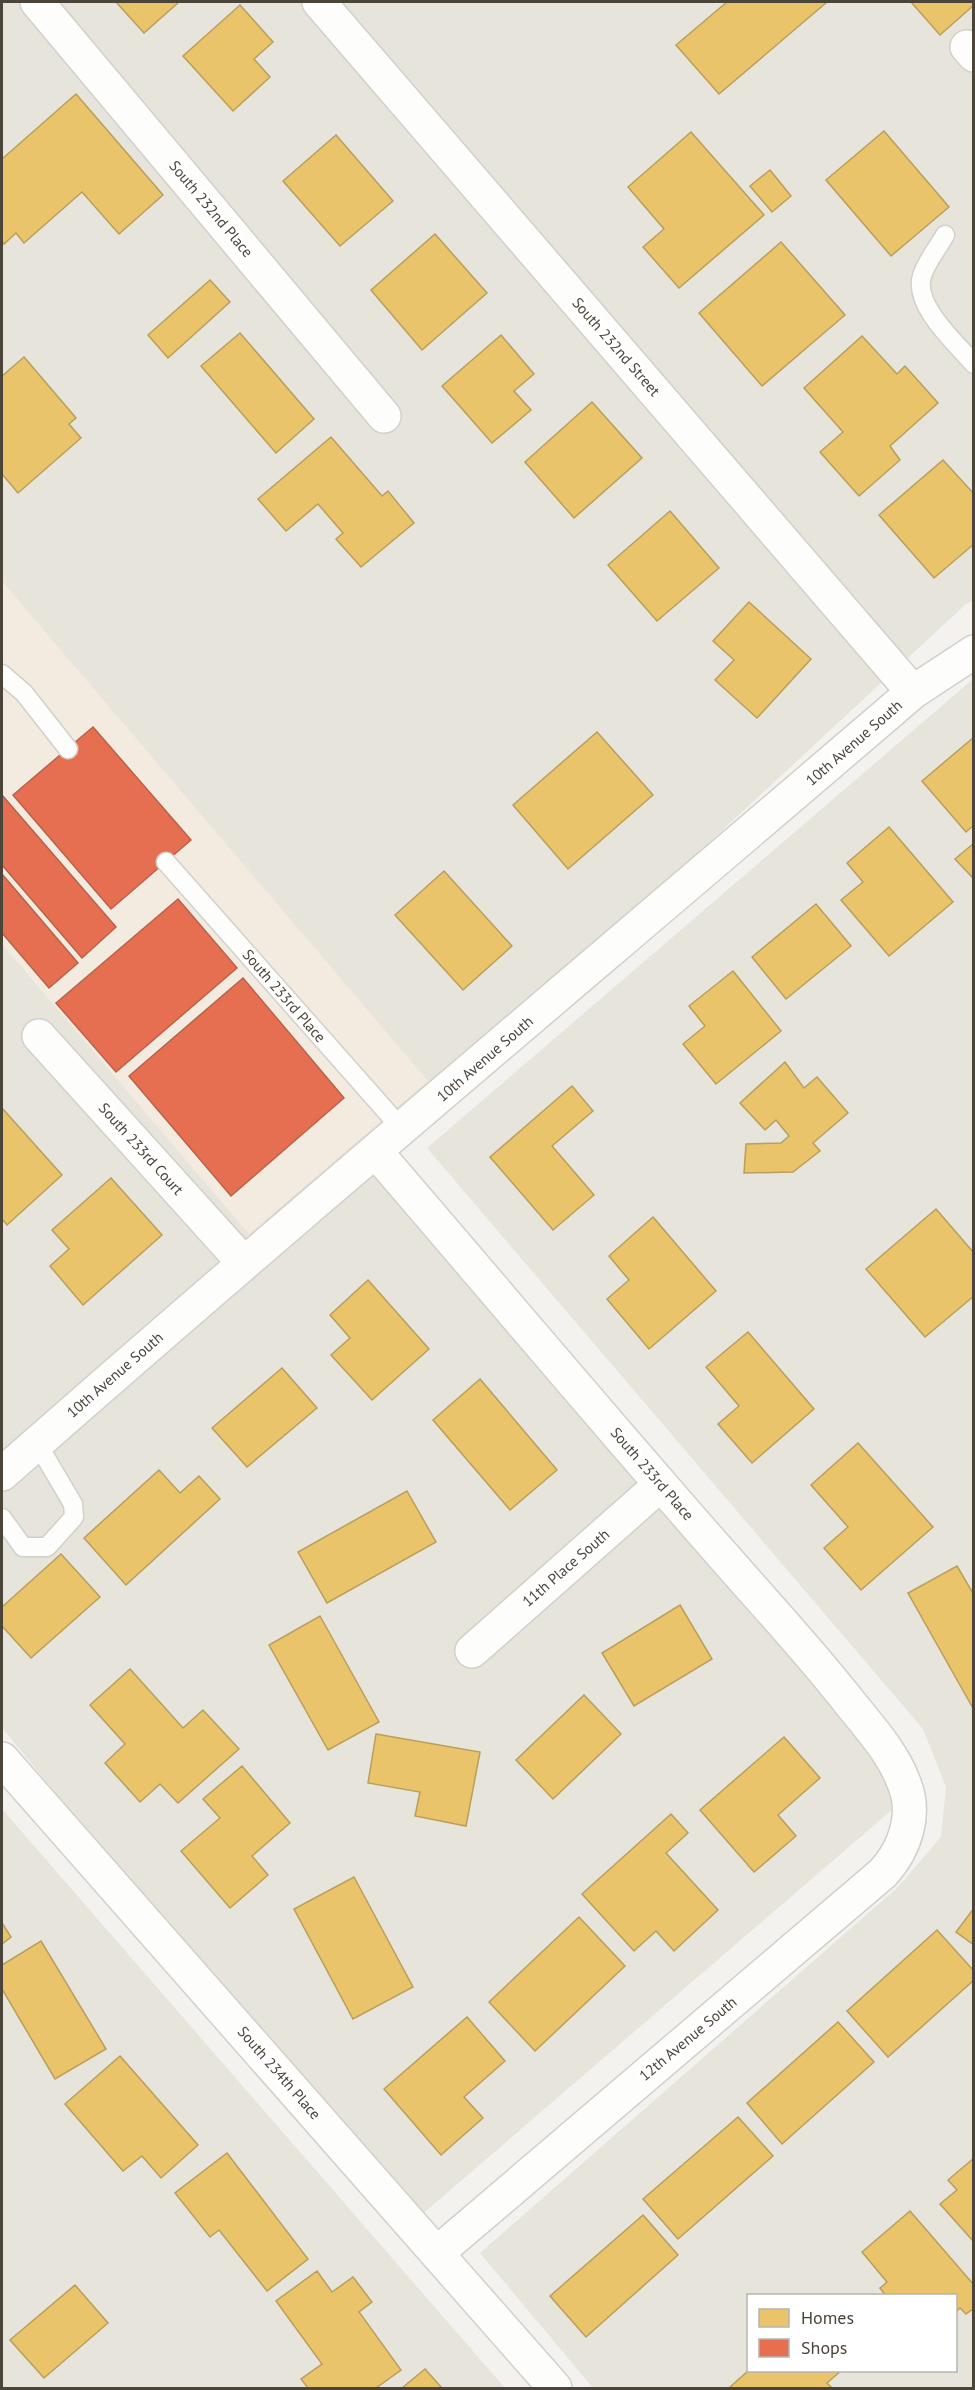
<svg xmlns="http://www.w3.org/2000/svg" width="975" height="2390" viewBox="0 0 975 2390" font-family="'PT Sans',sans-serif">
  <rect width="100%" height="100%" fill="#f4f2ee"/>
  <!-- residential -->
  <g fill="#e7e4dc" fill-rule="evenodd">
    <polygon points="2,2 973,2 973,600 966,604 376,1152 908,1796 412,2223 2,1728"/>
    <path d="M 973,679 L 973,2388 L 593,2388 L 480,2253 L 898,1887 L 941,1837 L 946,1787 L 923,1729 L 427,1148 ZM 748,2296 L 956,2296 L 956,2370 L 748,2370 Z"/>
    <polygon points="2,1809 505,2388 2,2388"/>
  </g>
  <!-- commercial -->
  <polygon fill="#f3ebdf" points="2,581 428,1081 249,1234 2,944"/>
  <!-- homes -->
  <g fill="#e9c46a" stroke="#ba9e5b" stroke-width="1.5">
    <polygon points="116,2 179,2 144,33"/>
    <polygon points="727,2 827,2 719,94 676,45"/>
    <polygon points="911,2 974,2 974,5 940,35"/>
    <polygon points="240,5 273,42 254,59 270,77 233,111 183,56"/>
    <polygon points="76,94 163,195 119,234 82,192 24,243 16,233 4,244 2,241 2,159"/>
    <polygon points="884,131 949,207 891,256 826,180"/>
    <polygon points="691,132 764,215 679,288 643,247 664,229 628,187"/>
    <polygon points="336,135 393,201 340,246 283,181"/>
    <polygon points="770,170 791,196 772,212 750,186"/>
    <polygon points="435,234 487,293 422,350 371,290"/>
    <polygon points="781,242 845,315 762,386 699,313"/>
    <polygon points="210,280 230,302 168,358 148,335"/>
    <polygon points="240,333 314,419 276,453 201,366"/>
    <polygon points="501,335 534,374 514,391 531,410 492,443 442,386"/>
    <polygon points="862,336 897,374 905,366 938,403 890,446 900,460 859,496 820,452 843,432 804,388"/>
    <polygon points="24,357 76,418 69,424 81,438 18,493 2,474 2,376"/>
    <polygon points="592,402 642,458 574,518 525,462"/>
    <polygon points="331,437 382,496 388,491 414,523 361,567 336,539 343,533 318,504 286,531 258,499"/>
    <polygon points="943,460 974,494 974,544 934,578 879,515"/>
    <polygon points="670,511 719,568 657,621 608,565"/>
    <polygon points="749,602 811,659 757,718 715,680 734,660 713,641"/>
    <polygon points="597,732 653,795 568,869 513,805"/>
    <polygon points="974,737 974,825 966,832 922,781"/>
    <polygon points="889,827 953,902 889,956 841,900 863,882 847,863"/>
    <polygon points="974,843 974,879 955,859"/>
    <polygon points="444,871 512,946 463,990 395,915"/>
    <polygon points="816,904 851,946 786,999 752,957"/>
    <polygon points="733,971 781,1031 716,1084 683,1044 705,1026 689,1006"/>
    <polygon points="785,1062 804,1088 817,1077 848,1113 813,1143 820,1151 793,1172 744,1173 746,1144 781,1143 789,1136 776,1120 765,1130 740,1103"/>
    <polygon points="572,1086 593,1111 552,1146 594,1195 553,1230 490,1157"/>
    <polygon points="2,1108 62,1175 7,1225 2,1219"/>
    <polygon points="111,1178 162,1235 83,1305 50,1266 69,1249 52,1230"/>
    <polygon points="936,1209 974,1253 974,1296 925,1337 866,1269"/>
    <polygon points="653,1217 716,1291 649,1349 607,1299 629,1280 609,1256"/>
    <polygon points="368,1280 429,1349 372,1400 331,1355 350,1338 330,1315"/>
    <polygon points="748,1332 814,1409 752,1463 718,1424 739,1406 706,1367"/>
    <polygon points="282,1368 317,1408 247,1467 212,1428"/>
    <polygon points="480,1379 557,1470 510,1510 433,1420"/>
    <polygon points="858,1443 933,1527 861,1590 824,1548 848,1527 811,1485"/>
    <polygon points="159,1470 180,1493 199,1476 220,1499 126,1585 84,1538"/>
    <polygon points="407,1491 436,1542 327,1603 298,1552"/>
    <polygon points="61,1554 100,1597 31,1658 2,1626 2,1607"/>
    <polygon points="957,1566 974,1595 974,1710 908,1593"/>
    <polygon points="680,1605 712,1659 634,1706 602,1653"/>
    <polygon points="320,1616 379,1722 328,1750 269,1645"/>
    <polygon points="130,1669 183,1728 203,1710 239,1749 178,1803 160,1784 140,1802 105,1763 125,1744 90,1705"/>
    <polygon points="584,1695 621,1734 553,1799 516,1760"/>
    <polygon points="376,1734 480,1752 466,1826 415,1816 420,1792 368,1783"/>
    <polygon points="784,1737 820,1778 778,1815 796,1836 754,1872 700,1810"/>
    <polygon points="242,1766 290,1823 252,1856 268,1875 230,1908 181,1851 220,1818 203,1799"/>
    <polygon points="671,1814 688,1833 666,1853 718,1910 674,1951 656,1931 634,1951 582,1894"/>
    <polygon points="354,1877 413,1987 353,2019 294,1909"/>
    <polygon points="974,1908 974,1945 956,1932"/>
    <polygon points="579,1917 625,1966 535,2051 489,2002"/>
    <polygon points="2,1923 11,1937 2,1944"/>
    <polygon points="937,1930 974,1971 974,1980 888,2057 847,2011"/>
    <polygon points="41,1941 106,2049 55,2079 2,1989 2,1965"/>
    <polygon points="467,2017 505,2061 464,2097 483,2118 441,2155 384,2089"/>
    <polygon points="838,2022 874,2062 782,2144 747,2103"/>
    <polygon points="120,2056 198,2145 161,2178 142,2156 123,2171 65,2104"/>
    <polygon points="738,2117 773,2156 678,2239 643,2199"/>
    <polygon points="227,2153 308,2259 267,2291 219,2230 210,2237 175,2193"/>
    <polygon points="974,2158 974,2242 940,2204 957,2190 948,2180"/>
    <polygon points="910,2211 974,2285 974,2308 966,2314 960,2308 956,2312 956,2296 886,2296 880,2288 887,2282 862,2252"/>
    <polygon points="643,2215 678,2255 586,2337 550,2296"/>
    <polygon points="317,2271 332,2292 353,2277 372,2302 359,2312 401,2370 376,2388 308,2388 301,2379 322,2364 276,2301"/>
    <polygon points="75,2285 108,2323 44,2378 10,2340"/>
    <polygon points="425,2369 442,2388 402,2388"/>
    <polygon points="749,2370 842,2370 827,2383 832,2388 729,2388"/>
  </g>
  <!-- shops -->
  <g fill="#e76f51" stroke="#b8624a" stroke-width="1.5">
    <polygon points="93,727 191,840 111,909 13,795"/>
    <polygon points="2,795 116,927 82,958 2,865"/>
    <polygon points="2,874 78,963 49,988 2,933"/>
    <polygon points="178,899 237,968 116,1072 56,1003"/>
    <polygon points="243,978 344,1098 231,1196 129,1076"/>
  </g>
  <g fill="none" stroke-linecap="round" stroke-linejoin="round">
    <defs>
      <g id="service">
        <path d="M 945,235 C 938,248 926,262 922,276 C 913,305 955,342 974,364"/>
        <polyline points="2,674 24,693 68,749"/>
        <polyline points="166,862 402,1129"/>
        <polyline points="2,1518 23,1547 47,1547 74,1517 73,1504 37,1443"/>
      </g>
      <g id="minor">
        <polyline points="37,2 384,416"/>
        <polyline points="319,2 913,692"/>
        <polyline points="967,47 974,55"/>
        <polyline points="39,1036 243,1262"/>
        <path d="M 376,1152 C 493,1288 608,1425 726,1559 C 768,1607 811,1653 850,1703 C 870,1728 893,1753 904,1783 C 917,1814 905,1849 883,1873 L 437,2253"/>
        <path d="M 2,1474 C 302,1210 609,953 913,692 L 974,652"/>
        <polyline points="472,1651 660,1485"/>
        <polyline points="2,1759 555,2388"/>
      </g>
    </defs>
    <!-- service casing -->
    <use href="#service" stroke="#d2d0cb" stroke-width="21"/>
    <!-- minor casing -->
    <use href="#minor" stroke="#d2d0cb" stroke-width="36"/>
    <!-- service -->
    <use href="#service" stroke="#fdfdfc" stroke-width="18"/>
    <!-- minor -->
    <use href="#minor" stroke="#fdfdfc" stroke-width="33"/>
  </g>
  <g text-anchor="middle" stroke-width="6" stroke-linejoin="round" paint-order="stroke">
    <!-- street labels -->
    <g font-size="15" fill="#4b4439" stroke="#fff">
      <text transform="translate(211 209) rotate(50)" y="5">South 232nd Place</text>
      <text transform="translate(616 347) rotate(49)" y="5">South 232nd Street</text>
      <text transform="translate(854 743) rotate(-41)" y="5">10th Avenue South</text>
      <text transform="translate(284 996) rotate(49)" y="5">South 233rd Place</text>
      <text transform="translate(485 1059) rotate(-41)" y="5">10th Avenue South</text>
      <text transform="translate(141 1149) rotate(48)" y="5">South 233rd Court</text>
      <text transform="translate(115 1375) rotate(-41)" y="5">10th Avenue South</text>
      <text transform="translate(652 1474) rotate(49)" y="5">South 233rd Place</text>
      <text transform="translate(566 1568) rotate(-41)" y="5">11th Place South</text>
      <text transform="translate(688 2039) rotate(-40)" y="5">12th Avenue South</text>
      <text transform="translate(279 2073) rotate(49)" y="5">South 234th Place</text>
    </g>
  </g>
  <!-- border -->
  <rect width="975" height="2390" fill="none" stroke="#4b4439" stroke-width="6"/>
  <!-- legend -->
  <rect x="747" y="2294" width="210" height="78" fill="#ffffff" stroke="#b7b4b0" stroke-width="1.5"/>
  <rect x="759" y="2309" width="30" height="18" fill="#e9c46a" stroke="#b7b4b0" stroke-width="1.5"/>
  <text x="801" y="2324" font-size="18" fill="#4b4439">Homes</text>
  <rect x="759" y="2339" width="30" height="18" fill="#e76f51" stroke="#b7b4b0" stroke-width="1.5"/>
  <text x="801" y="2354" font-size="18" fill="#4b4439">Shops</text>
</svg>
